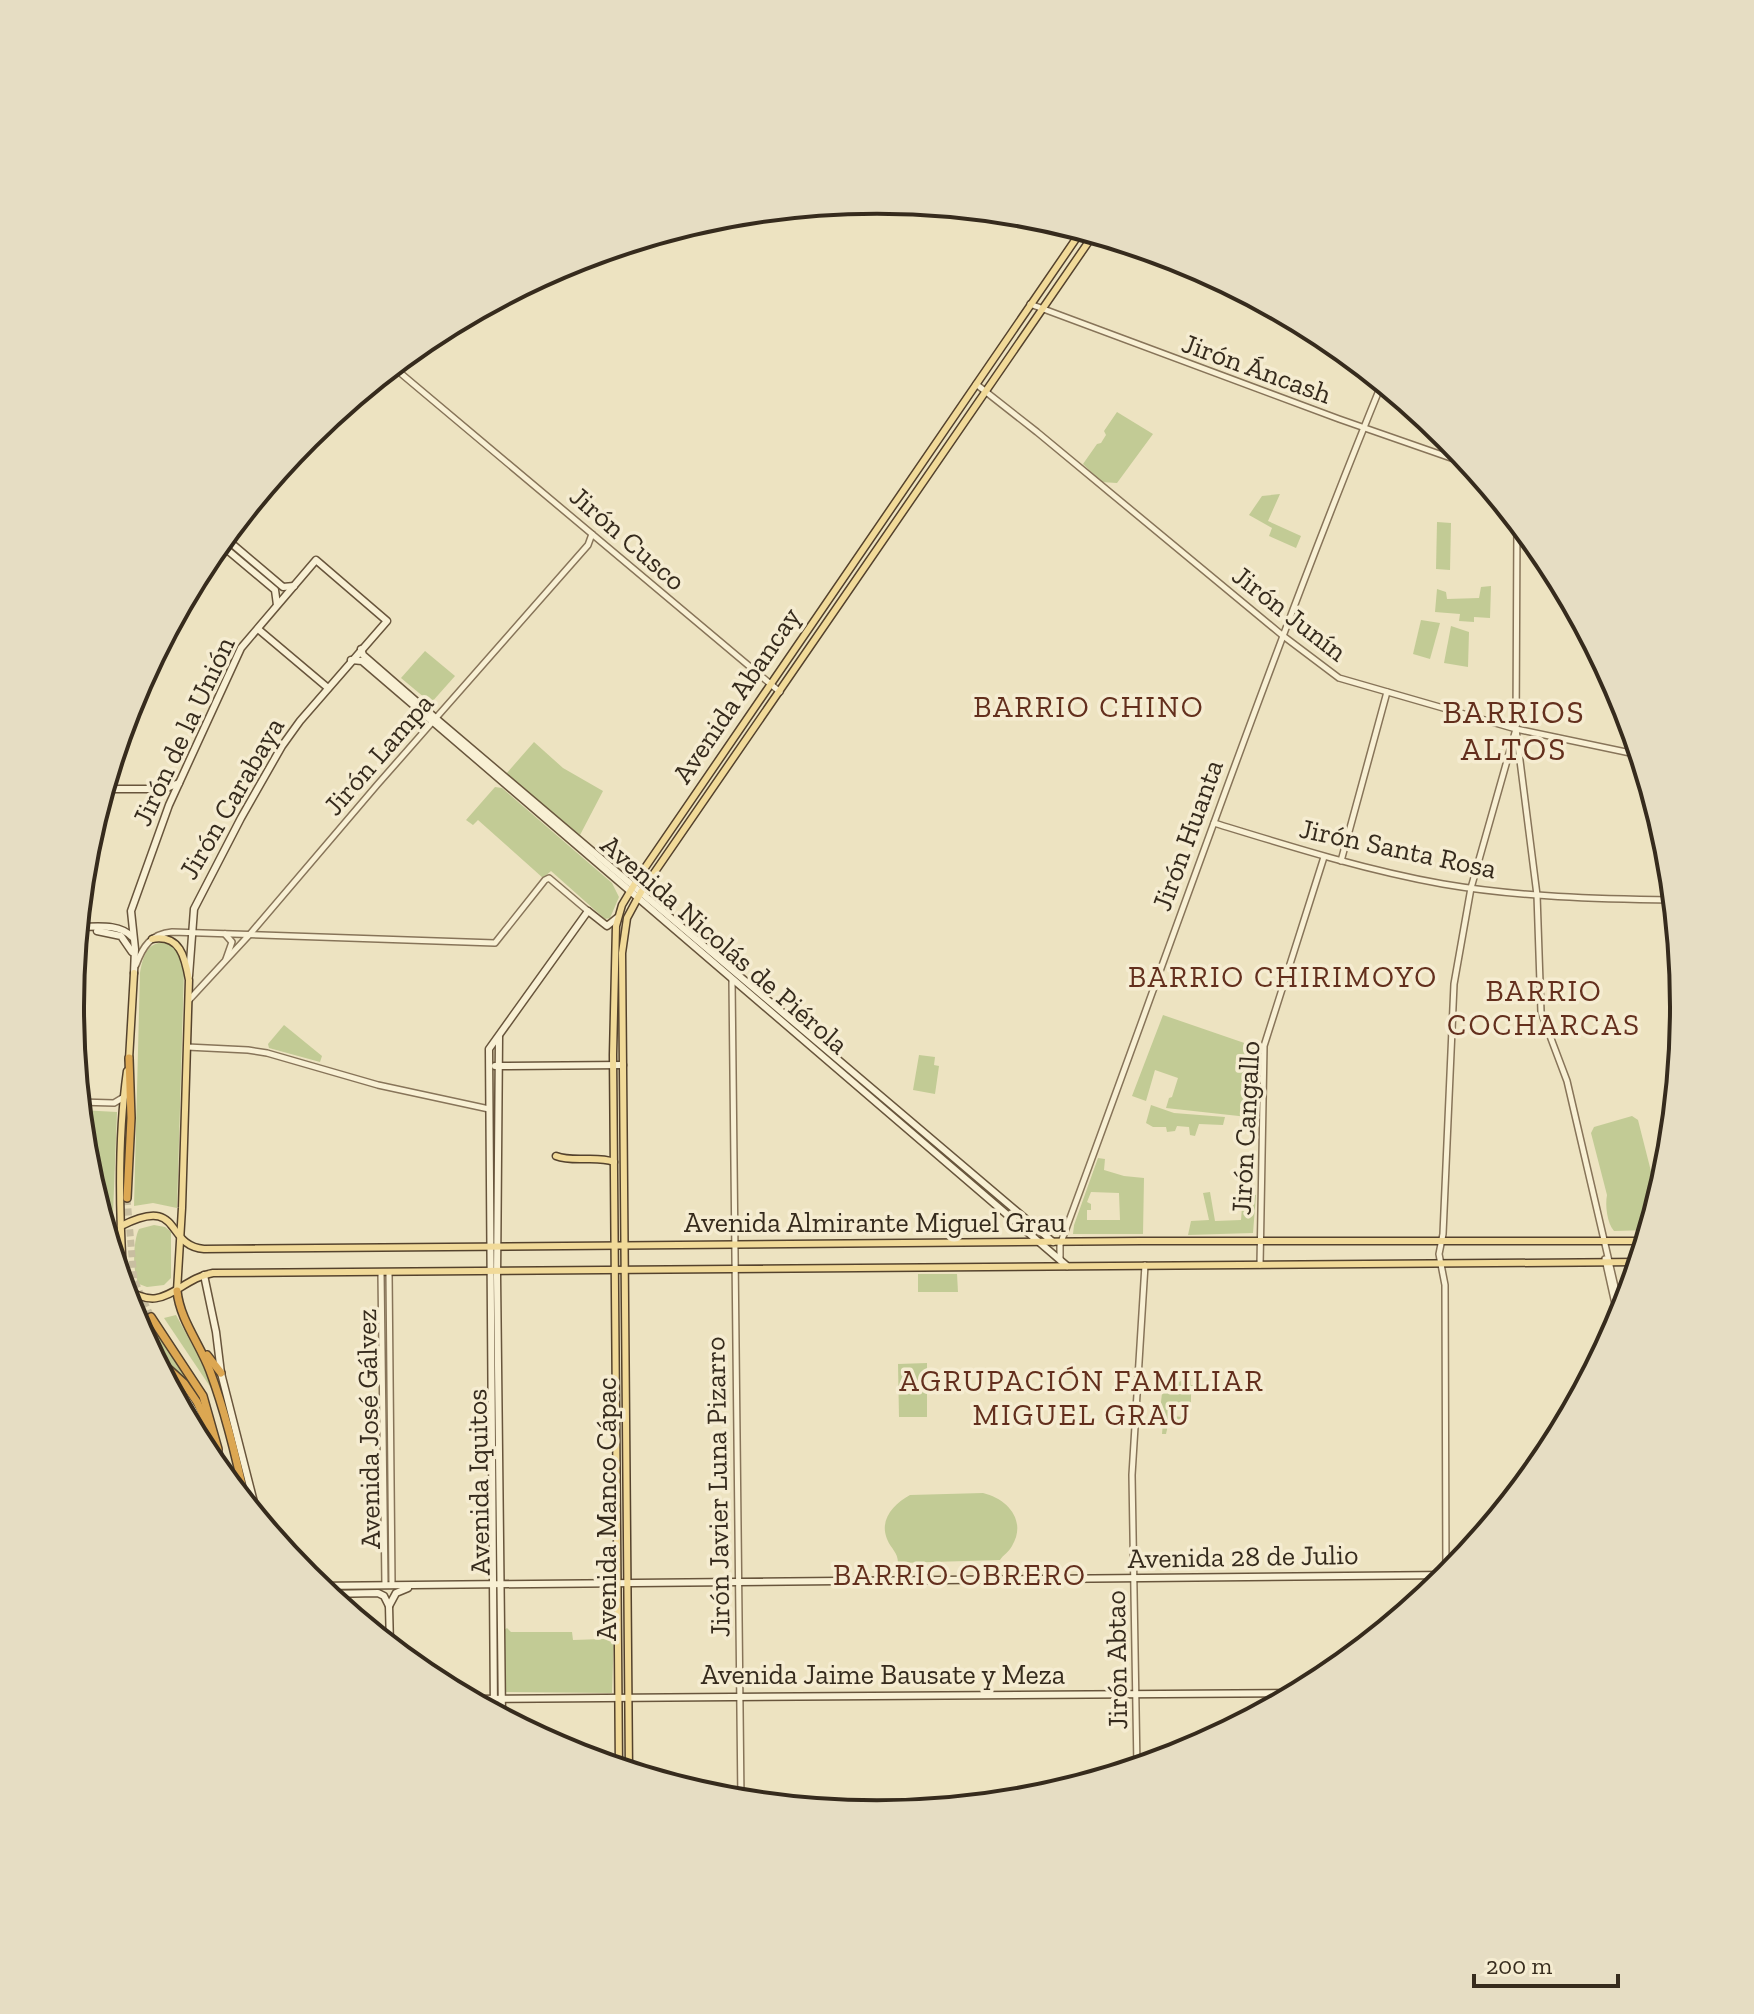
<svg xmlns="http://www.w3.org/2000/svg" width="1754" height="2014" viewBox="0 0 1754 2014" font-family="'Zilla Slab',serif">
  <rect width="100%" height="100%" fill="#ede3c1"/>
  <!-- green -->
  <g fill="#c2cb95" fill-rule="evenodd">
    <polygon points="1117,412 1153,434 1117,483 1101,482 1083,464 1097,444 1101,443 1106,435 1104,431"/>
    <polygon points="1280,494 1268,521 1301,536 1296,548 1269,536 1272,528 1249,515 1262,496"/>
    <polygon points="1437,522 1451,523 1450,570 1436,569"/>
    <polygon points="1491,586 1490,618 1474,617 1474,622 1459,621 1460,614 1435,612 1437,589 1446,592 1447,599 1479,598 1481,587"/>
    <polygon points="1421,620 1440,623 1430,659 1413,654"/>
    <polygon points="1451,626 1469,632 1468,667 1444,663"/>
    <polygon points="425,651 455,676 431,703 401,678"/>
    <polygon points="534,742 563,768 603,791 580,835 506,774"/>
    <polygon points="495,787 502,788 612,883 619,897 610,918 605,919 551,871 543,878 478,820 473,825 466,820"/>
    <path d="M 166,942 C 179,947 182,958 184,971 L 177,1208 L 153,1203 L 134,1206 L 140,973 C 143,956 147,942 166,942 Z"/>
    <polygon points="1163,1015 1256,1047 1257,1118 1166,1108 1169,1098 1172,1097 1178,1078 1155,1070 1146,1101 1132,1096"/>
    <polygon points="284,1025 322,1056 320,1062 269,1048 268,1044"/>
    <polygon points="919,1055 935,1057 934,1065 939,1066 935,1094 913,1090"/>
    <polygon points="1151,1105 1174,1113 1225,1117 1223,1125 1199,1124 1195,1136 1190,1135 1189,1127 1177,1126 1175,1131 1167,1132 1166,1127 1153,1127 1146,1123"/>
    <polygon points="80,1110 117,1112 113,1214 104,1225 85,1164"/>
    <path d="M 1632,1116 L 1638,1120 L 1658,1199 L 1649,1230 L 1614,1231 C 1607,1223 1605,1205 1607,1195 L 1591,1133 L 1594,1127 Z"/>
    <path d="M 1098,1158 L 1105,1159 L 1104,1170 L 1124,1176 L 1144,1178 L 1143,1234 L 1073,1234 L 1074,1225 ZM 1091,1192 L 1119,1193 L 1120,1220 L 1087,1220 L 1087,1210 L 1091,1210 L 1091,1204 L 1087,1202 Z"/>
    <polygon points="1210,1192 1215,1221 1241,1220 1243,1194 1256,1195 1253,1233 1188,1235 1191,1221 1209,1220 1203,1193"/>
    <path d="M 154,1225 L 165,1227 L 171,1232 L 171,1278 L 164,1285 L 147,1287 L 139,1284 C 132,1272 133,1241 139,1229 Z"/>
    <polygon points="918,1274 957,1274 958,1292 918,1292"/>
    <polygon points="176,1315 202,1363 213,1391 164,1318"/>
    <polygon points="138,1318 150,1320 199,1393 196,1395 154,1347"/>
    <polygon points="927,1363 927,1417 899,1417 898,1364"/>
    <polygon points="1191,1378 1191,1385 1199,1386 1199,1388 1191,1389 1191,1403 1173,1403 1172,1416 1183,1417 1180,1425 1168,1425 1166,1434 1162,1434 1163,1422 1159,1420 1162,1393 1184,1379"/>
    <path d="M 983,1493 C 1008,1499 1027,1521 1012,1546 C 1009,1552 1003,1555 1000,1560 L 898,1563 C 898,1552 891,1549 887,1539 C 879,1519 894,1504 910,1495 Z"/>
    <polygon points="507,1628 511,1632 572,1632 573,1640 603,1639 610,1632 614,1632 612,1693 504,1692 504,1630"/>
  </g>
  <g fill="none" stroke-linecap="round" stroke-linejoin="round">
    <!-- motorway-tunnel -->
    <polyline stroke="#c8bea0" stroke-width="7" stroke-dasharray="7 3.5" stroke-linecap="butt" points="127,1198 134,1280 151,1317"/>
    <defs>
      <g id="tertiary">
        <polyline points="1030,304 1339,419 1471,465"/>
        <polyline points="392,366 780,692"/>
        <polyline points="976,384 1037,432 1282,635 1339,678 1516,729 1640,755"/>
        <polyline points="1517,521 1516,729 1537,895 1541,1012 1567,1081 1622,1317"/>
        <path d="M 1214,823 C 1289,846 1365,870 1443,884 C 1519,897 1597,899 1674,900"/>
        <polyline points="1341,861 1387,692"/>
        <polyline points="225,934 232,942 226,959"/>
        <path d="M 136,965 C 143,946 151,934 172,932 L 495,943 L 545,880 L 549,878 L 588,911"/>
        <polyline points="732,980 741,1801"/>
        <polyline points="189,1000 250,934 377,785 588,545 592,534"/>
        <polyline points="187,1047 248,1050 267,1053 378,1085 489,1109"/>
        <polyline points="79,1102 114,1103 124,1097"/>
        <polyline points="1605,1259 1619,1322"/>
        <path d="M 1060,1260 L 1060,1245 C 1167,957 1266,667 1382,383"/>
        <polyline points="1260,1265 1264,1046 1324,857"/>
        <polyline points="381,1273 385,1585"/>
        <polyline points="389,1273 392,1585"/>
        <polyline points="1446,1579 1445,1285 1439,1254 1443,1234 1454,984 1471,888 1516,729"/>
        <polyline points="1137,1767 1132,1475 1145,1265"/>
        <polyline points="795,1806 982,1804"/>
      </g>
      <g id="secondary">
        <polyline points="224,537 283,587 294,586"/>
        <polyline points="219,543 275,590 277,605"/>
        <polyline points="258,629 328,688"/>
        <polyline points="361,649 363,655 440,722 1053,1242"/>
        <polyline points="351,660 362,661 383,679 1067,1266"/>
        <polyline points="104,789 164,789 179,783"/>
        <path d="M 78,927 C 96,927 119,923 132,937"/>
        <polyline points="97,931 121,936 132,952"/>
        <polyline points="134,973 135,949 131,911 169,805 241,648 316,560 387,621 300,721 282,746 241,818 194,909 189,976"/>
        <polyline points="499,1037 497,1277 502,1717"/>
        <polyline points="495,1066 623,1065"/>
        <polyline points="204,1275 216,1332 221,1373 258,1518"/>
        <path d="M 162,1366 C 188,1399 204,1421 213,1464"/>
        <polyline points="316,1586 1449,1575"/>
        <polyline points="326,1594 378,1593 384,1596 389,1606 390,1646"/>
        <polyline points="389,1606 396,1593 408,1588"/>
        <polyline points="467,1699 1298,1693"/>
        <polyline points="494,1713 489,1049 588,911 607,926 617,918"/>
      </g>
      <g id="primary">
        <path d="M 152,939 C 180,934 185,957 189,980 L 182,1208 L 177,1291"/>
        <polyline points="129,1060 134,973"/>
        <path d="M 127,1071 C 117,1142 119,1216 124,1287 C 164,1317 177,1279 213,1273 L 1639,1262"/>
        <path d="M 556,1156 C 574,1163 596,1155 614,1162"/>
        <path d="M 121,1226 C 183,1194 164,1246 204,1249 L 1141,1241 L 1645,1241"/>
        <polyline points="619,1768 613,1055 616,926 622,905 640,875 1082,230"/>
        <polyline points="629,1771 622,953 627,918 641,892 1094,234"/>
      </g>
      <g id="motorway">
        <polyline points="127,1198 131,1118 129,1058"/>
        <polyline points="124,1287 126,1298"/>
        <path d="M 177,1291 C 180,1320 200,1344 210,1371 C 226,1414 237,1460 246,1504"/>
        <polyline points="151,1317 203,1396 218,1449"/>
        <polyline points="151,1353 184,1383 197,1402 210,1430"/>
        <polyline points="207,1355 221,1373"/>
        <polyline points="216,1445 225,1478"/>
      </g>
    </defs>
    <!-- tertiary casing -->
    <use href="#tertiary" stroke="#877459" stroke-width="8"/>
    <!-- secondary casing -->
    <use href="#secondary" stroke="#68553c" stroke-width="9"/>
    <!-- primary casing -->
    <use href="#primary" stroke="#54422d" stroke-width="9"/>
    <!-- motorway casing -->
    <use href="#motorway" stroke="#54422d" stroke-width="10"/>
    <!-- tertiary -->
    <use href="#tertiary" stroke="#f8f0d4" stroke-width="5"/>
    <!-- secondary -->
    <use href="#secondary" stroke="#f8f0d4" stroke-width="6"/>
    <!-- primary -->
    <use href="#primary" stroke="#f1da99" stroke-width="6"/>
    <!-- motorway -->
    <use href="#motorway" stroke="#dca752" stroke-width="7"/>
  </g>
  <g text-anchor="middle" stroke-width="7" stroke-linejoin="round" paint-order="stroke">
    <!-- street labels -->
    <g font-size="28" fill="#362b1d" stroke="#f5ecd1">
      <text transform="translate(1257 368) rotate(20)" y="10">Jirón Áncash</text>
      <text transform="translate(628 538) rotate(41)" y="10">Jirón Cusco</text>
      <text transform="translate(1290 613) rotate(38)" y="10">Jirón Junín</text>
      <text transform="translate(736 695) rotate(-56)" y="10">Avenida Abancay</text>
      <text transform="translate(183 731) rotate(-65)" y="10">Jirón de la Unión</text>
      <text transform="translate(378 754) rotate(-49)" y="10">Jirón Lampa</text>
      <text transform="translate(231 798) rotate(-60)" y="10">Jirón Carabaya</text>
      <text transform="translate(1187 835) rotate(-70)" y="10">Jirón Huanta</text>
      <text transform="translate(1398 848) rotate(12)" y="10">Jirón Santa Rosa</text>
      <text transform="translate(725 944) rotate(41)" y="10">Avenida Nicolás de Piérola</text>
      <text transform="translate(1245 1128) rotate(-87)" y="10">Jirón Cangallo</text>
      <text x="875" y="1232">Avenida Almirante Miguel Grau</text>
      <text transform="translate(368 1429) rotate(-91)" y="10">Avenida José Gálvez</text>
      <text transform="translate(478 1482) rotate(-91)" y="10">Avenida Iquitos</text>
      <text transform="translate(717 1487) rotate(-91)" y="10">Jirón Javier Luna Pizarro</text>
      <text transform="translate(606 1509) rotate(-90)" y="10">Avenida Manco Cápac</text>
      <text transform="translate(1243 1556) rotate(-1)" y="10">Avenida 28 de Julio</text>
      <text transform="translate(1116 1660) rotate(-91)" y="10">Jirón Abtao</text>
      <text x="883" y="1684">Avenida Jaime Bausate y Meza</text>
    </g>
    <!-- neighbourhood labels -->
    <g font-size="30" letter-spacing="2" fill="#632f1d" stroke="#f5ecd1">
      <text x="1089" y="717">BARRIO CHINO</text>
      <text x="1283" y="987">BARRIO CHIRIMOYO</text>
      <text x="1544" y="1001">BARRIO<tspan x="1544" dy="34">COCHARCAS</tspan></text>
      <text x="1082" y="1391">AGRUPACIÓN FAMILIAR<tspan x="1082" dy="34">MIGUEL GRAU</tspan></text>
      <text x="960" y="1585">BARRIO OBRERO</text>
    </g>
    <!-- quarter labels -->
    <g font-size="32" letter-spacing="2" fill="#632f1d" stroke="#f5ecd1">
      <text x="1514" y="723">BARRIOS<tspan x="1514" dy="37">ALTOS</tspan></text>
    </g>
  </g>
  <!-- crop -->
  <path d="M0 0H1754V2014H0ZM84 1007a793 793 0 1 1 1586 0a793 793 0 1 1-1586 0Z" fill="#e6ddc3" fill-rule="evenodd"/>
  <path fill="none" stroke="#362b1d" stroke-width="4" d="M84 1007a793 793 0 1 1 1586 0a793 793 0 1 1-1586 0Z"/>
  <!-- scale -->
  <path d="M1474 1974v12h144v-12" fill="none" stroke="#362b1d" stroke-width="4"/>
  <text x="1486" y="1974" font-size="24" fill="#362b1d" stroke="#f5ecd1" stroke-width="6" paint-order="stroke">200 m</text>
</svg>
